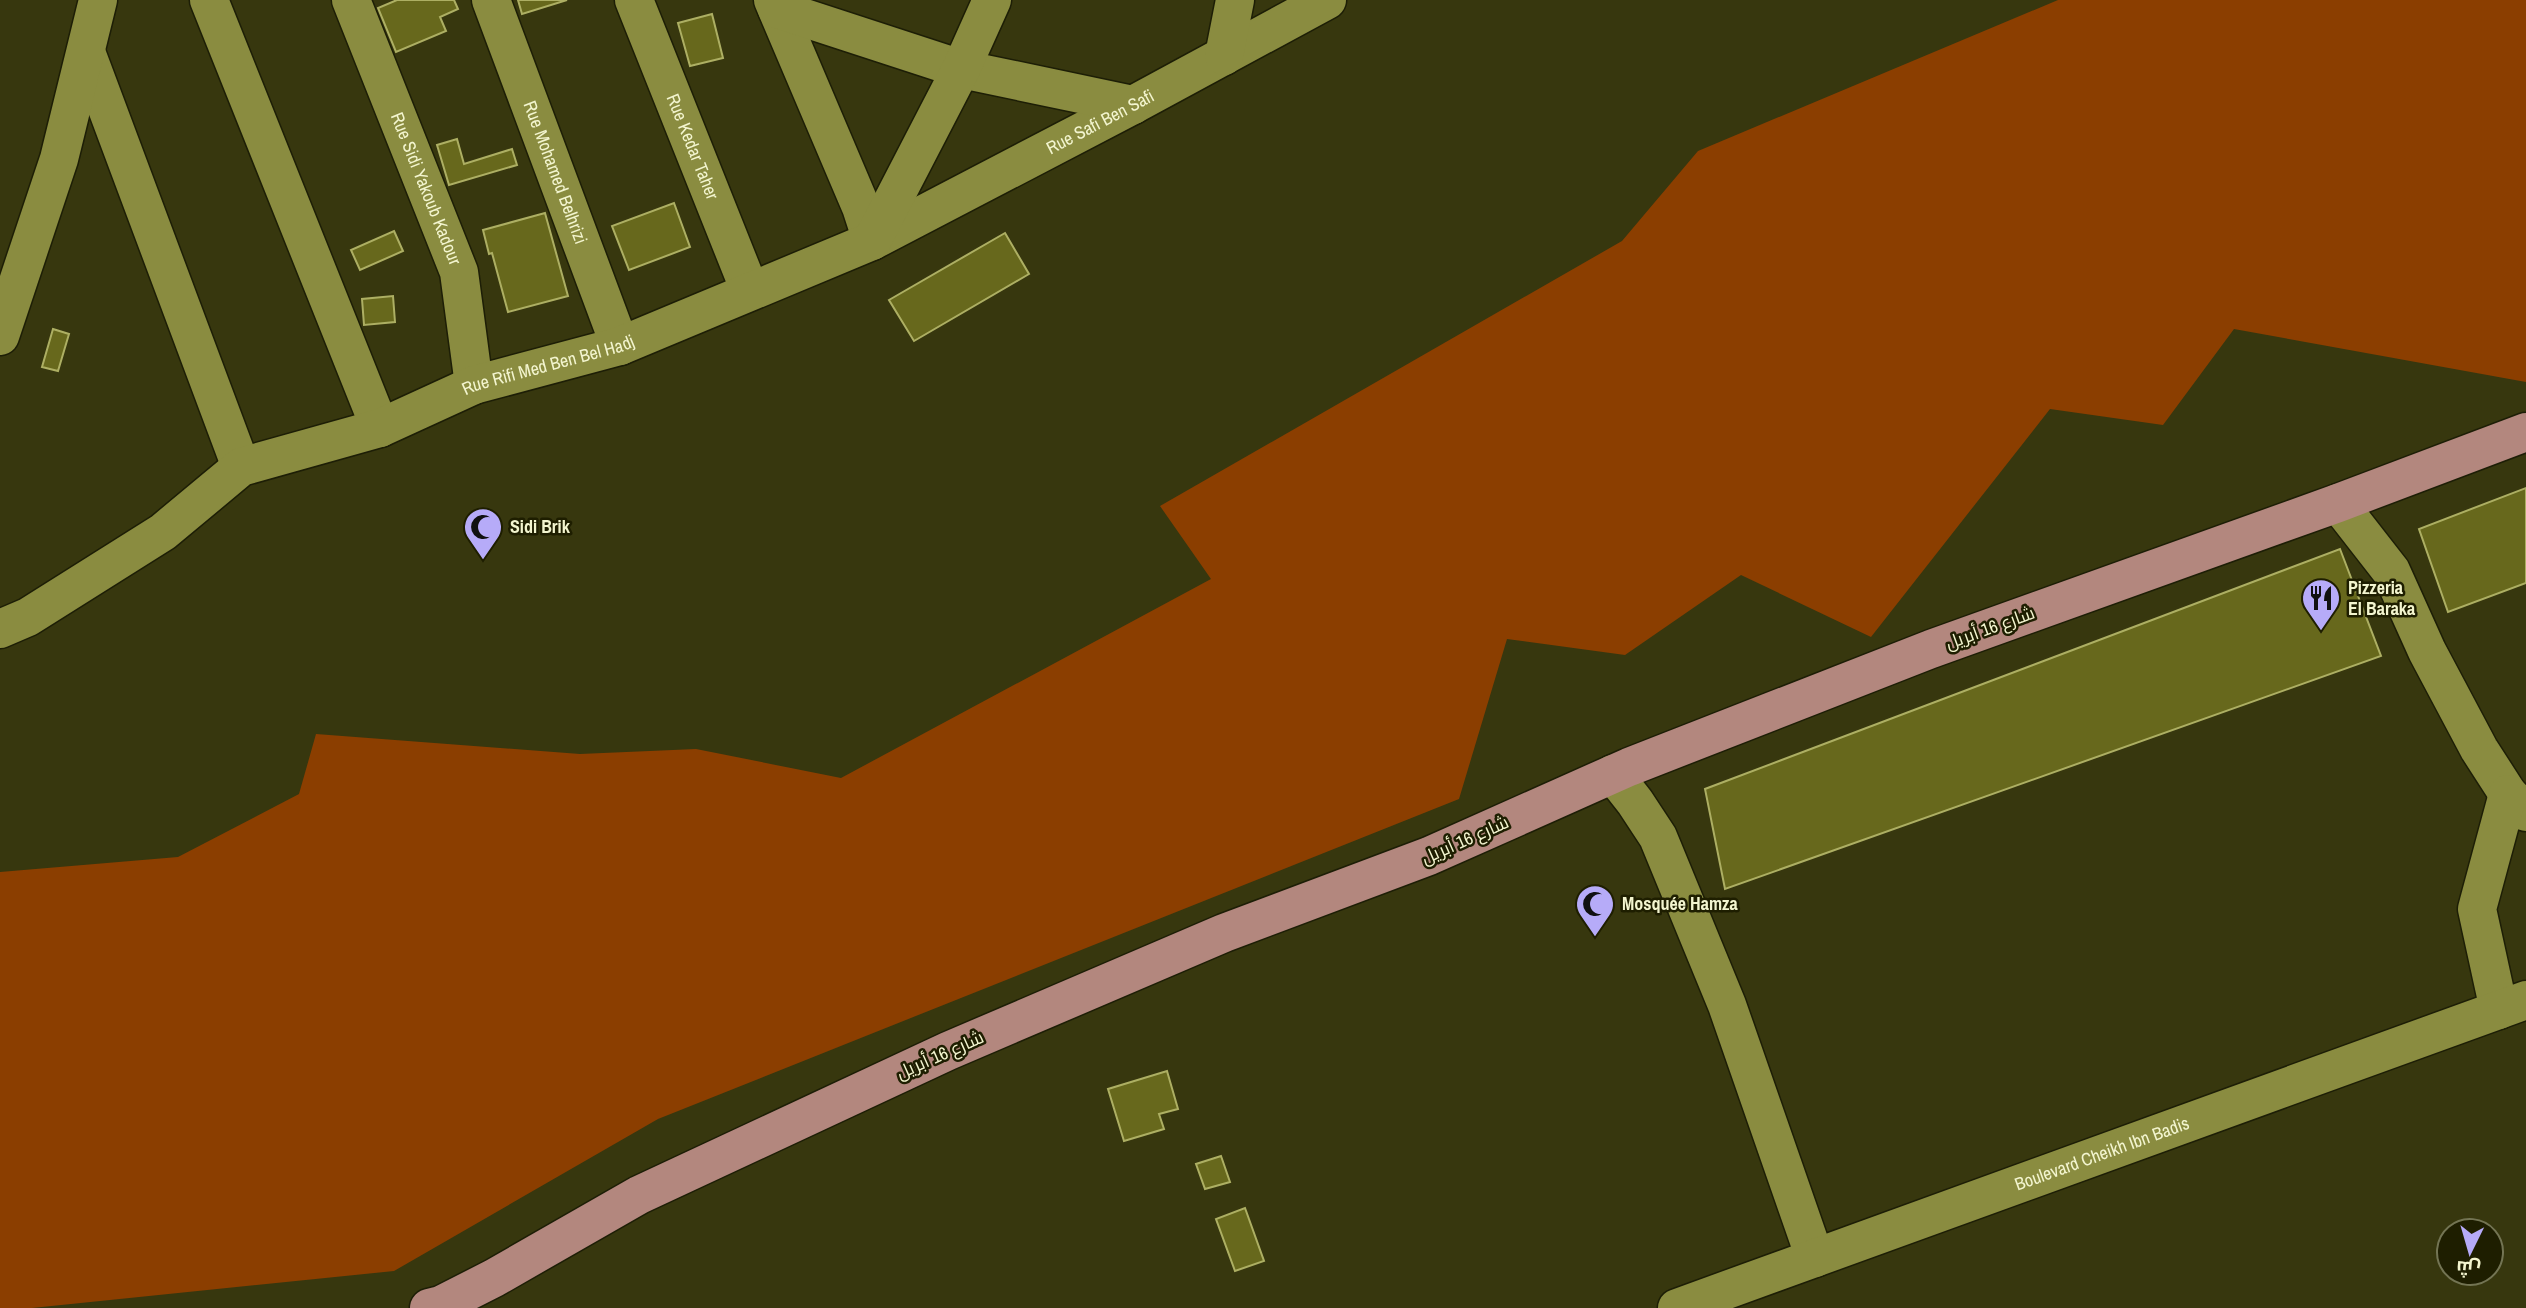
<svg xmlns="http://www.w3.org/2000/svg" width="2526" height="1308" viewBox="0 0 2526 1308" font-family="'Archivo Narrow',Cairo,sans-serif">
  <rect width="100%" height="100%" fill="#37370e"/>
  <!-- green -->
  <polygon fill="#8b3e00" points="2058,0 2526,0 2526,382 2234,329 2163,425 2050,409 1871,637 1741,575 1625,655 1507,639 1459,799 658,1119 394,1271 32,1308 0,1308 0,872 178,857 299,794 316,734 580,754 696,749 841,778 1211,579 1160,506 1622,241 1698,151"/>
  <!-- building -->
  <g fill="#67681c" stroke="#adaf63" stroke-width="2">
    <polygon points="397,0 454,0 458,9 440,17 446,31 396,52 378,8"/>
    <polygon points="518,0 567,0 522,14"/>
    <polygon points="712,14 723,58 690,66 678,23"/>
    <polygon points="457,139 464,164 512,149 517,165 449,185 437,145"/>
    <polygon points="674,203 690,247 629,270 612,226"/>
    <polygon points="545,213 568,296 508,312 492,253 489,254 483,230"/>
    <polygon points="394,231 403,251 360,270 351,250"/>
    <polygon points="1005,233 1029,274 914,341 889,300"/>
    <polygon points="393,296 395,322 364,325 362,299"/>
    <polygon points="53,329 69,334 58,371 42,367"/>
    <polygon points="2526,488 2526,583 2448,612 2419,529"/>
    <polygon points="2340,549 2381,656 1725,889 1705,789"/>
    <polygon points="1167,1071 1178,1109 1159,1114 1164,1129 1124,1141 1108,1089"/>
    <polygon points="1221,1156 1230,1182 1205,1189 1196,1164"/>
    <polygon points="1245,1208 1264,1261 1235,1271 1216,1219"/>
  </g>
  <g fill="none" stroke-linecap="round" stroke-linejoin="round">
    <defs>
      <g id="minor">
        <polyline points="209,0 380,428"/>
        <path id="s1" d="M 351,0 L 459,272 L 474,385"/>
        <path id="s2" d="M 491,0 L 620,346"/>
        <path id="s3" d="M 634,0 L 750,291"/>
        <path id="s4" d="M 773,0 L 861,207 L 872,241 L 1133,105 L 1327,0"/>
        <polyline points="777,9 961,69 1133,105"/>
        <polyline points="86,52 241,467"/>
        <polyline points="1224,56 1235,0"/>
        <polyline points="0,336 59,159 98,0"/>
        <polyline points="2338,503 2391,571 2427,651 2479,749 2508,794 2526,812"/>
        <path id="s5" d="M 0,629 L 28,617 L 163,532 L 241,467 L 380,428 L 474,385 L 620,346 L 872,241 L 961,69 L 992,0"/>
        <polyline points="1613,774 1635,802 1658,837 1727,1005 1815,1258"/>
        <polyline points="2499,1010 2477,909 2508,794"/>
        <path id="s6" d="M 1677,1308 L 2526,1000"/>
      </g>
      <polyline id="major" points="429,1308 441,1305 494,1278 639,1195 948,1051 1224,933 1429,856 1629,767 1931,649 2338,503 2526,432"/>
    </defs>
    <!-- minor casing -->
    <use href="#minor" stroke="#1d1e06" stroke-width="41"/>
    <!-- major casing -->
    <use href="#major" stroke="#1d1e06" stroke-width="41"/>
    <!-- minor -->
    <use href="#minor" stroke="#8a8c40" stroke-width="38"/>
    <!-- major -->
    <use href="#major" stroke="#b3877e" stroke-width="38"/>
  </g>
  <!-- icons -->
  <defs>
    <symbol id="mosque-pin" viewBox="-11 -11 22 30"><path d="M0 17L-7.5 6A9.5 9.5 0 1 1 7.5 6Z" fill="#b6abf8" stroke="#1e1e00"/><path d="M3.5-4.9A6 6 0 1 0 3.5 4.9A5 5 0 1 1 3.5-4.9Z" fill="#111"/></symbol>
    <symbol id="restaurant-pin" viewBox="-11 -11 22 30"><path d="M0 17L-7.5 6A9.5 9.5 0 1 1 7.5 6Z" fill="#b6abf8" stroke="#1e1e00"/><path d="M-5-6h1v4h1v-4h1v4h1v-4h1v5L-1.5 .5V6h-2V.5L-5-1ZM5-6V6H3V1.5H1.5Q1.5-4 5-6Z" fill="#111"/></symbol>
  </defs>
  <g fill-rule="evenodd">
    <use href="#mosque-pin" x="461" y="505" width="44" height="60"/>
    <use href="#restaurant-pin" x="2299" y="576" width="44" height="60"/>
    <use href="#mosque-pin" x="1573" y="882" width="44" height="60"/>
  </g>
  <g text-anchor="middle" stroke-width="5" stroke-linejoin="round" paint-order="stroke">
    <!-- street labels -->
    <g font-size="18" fill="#f3f5cf" stroke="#1e1e00">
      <text dy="6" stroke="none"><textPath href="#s4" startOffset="518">Rue Safi Ben Safi</textPath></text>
      <text dy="6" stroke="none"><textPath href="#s3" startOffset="158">Rue Kedar Taher</textPath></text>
      <text dy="6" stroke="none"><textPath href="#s2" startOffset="184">Rue Mohamed Belhrizi</textPath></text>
      <text dy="6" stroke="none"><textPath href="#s1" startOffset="203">Rue Sidi Yakoub Kadour</textPath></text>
      <text dy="6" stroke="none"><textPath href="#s5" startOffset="616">Rue Rifi Med Ben Bel Hadj</textPath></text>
      <text transform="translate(1990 628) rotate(-20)" y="6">شارع 16 أبريل</text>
      <text transform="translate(1465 840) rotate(-24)" y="6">شارع 16 أبريل</text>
      <text transform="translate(940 1055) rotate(-24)" y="6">شارع 16 أبريل</text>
      <text dy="6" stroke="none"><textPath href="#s6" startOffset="452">Boulevard Cheikh Ibn Badis</textPath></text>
    </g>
    <!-- poi labels -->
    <g font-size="18" font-weight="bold" fill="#f3f5cf" stroke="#1e1e00" text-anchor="start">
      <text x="510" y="533">Sidi Brik</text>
      <text x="2348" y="594">Pizzeria<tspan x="2348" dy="21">El Baraka</tspan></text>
      <text x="1622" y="910">Mosquée Hamza</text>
    </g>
  </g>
  <!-- north arrow -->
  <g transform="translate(2470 1252) rotate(185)"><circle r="33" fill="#1e1e00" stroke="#737453" stroke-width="2"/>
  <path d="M0-5L12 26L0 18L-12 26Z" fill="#b6abf8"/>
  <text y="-10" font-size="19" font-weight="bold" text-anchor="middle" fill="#f3f5cf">ش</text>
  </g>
</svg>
